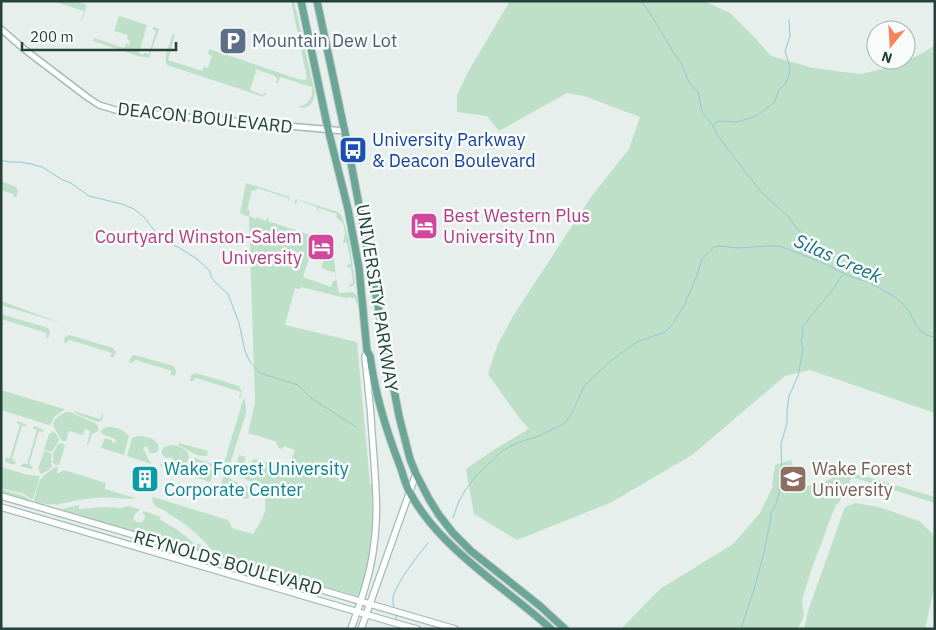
<svg xmlns="http://www.w3.org/2000/svg" width="936" height="630" viewBox="0 0 936 630" font-family="'IBM Plex Sans',sans-serif">
  <rect width="100%" height="100%" fill="#e6efeb"/>
  <!-- green -->
  <g fill="#bfe0c8">
    <polygon points="53,1 76,1 87,5 82,21 81,21 84,11"/>
    <path d="M 291,1 L 294,1 L 315,93 C 314,103 308,110 298,107 C 309,105 313,98 312,87 L 280,77 L 278,83 L 276,83 L 277,79 L 275,76 L 256,69 L 255,72 L 258,74 L 255,74 L 250,90 L 263,95 L 265,92 L 266,93 L 264,97 L 167,65 C 163,56 170,44 173,34 L 175,34 L 168,60 L 202,71 L 204,67 L 208,68 L 212,56 L 208,54 L 209,49 L 298,79 L 306,80 L 307,78 Z"/>
    <polygon points="510,1 704,1 730,13 755,38 771,56 813,68 860,74 895,66 923,53 935,45 935,413 810,370 785,376 692,455 610,503 517,540 474,514 466,469 495,449 529,429 520,419 488,374 497,346 513,316 591,197 629,149 640,117 584,96 567,93 499,131 487,116 457,112 457,95 469,70"/>
    <polygon points="119,16 147,25 139,53 143,55 144,53 149,54 156,31 152,29 154,27 159,29 149,58 138,56 93,41 94,38 124,48 126,44 129,45 130,41 127,39 128,35 114,31"/>
    <polygon points="1,181 16,187 18,191 16,197 14,197 13,194 1,190"/>
    <path d="M 246,183 L 290,197 L 288,202 L 288,198 L 257,188 L 256,191 L 252,190 L 247,210 L 250,211 L 249,216 L 256,219 L 256,217 L 266,221 L 268,217 L 269,217 L 268,221 L 316,237 L 303,277 L 331,287 L 333,281 L 335,281 L 336,278 L 339,293 L 353,292 L 357,296 L 358,304 L 357,305 L 355,298 L 351,298 L 351,297 L 345,298 L 301,287 L 300,289 L 295,288 L 285,325 L 357,342 L 370,484 L 372,484 C 373,515 373,544 366,574 C 364,582 363,591 357,596 L 223,557 L 214,550 L 213,551 C 199,535 184,522 166,512 L 166,511 L 155,506 L 152,500 L 153,497 L 228,520 L 232,528 L 253,534 C 267,512 268,510 262,484 L 259,486 C 252,480 243,480 237,474 L 236,466 L 239,455 L 246,457 L 241,472 L 250,475 L 254,464 L 251,462 L 254,459 L 288,469 L 295,450 L 284,446 L 282,449 L 278,448 L 278,445 L 276,445 L 277,442 L 248,433 L 255,403 L 249,217 L 240,213 Z"/>
    <polygon points="296,199 338,212 342,216 349,240 355,284 353,286 349,287 349,285 353,283 351,268 347,267 347,265 351,264 347,243 343,243 345,233 343,223 336,217 337,214 319,208 318,211 317,211 317,207 298,200 295,204 294,202"/>
    <polygon points="327,251 333,252 336,276 335,277 336,273 321,268"/>
    <polygon points="1,301 61,323 1,305"/>
    <polygon points="1,314 48,328 50,331 49,337 47,338 46,337 47,333 1,319"/>
    <polygon points="69,335 113,348 116,352 114,357 110,357 112,353 70,340 65,343 64,342 65,337"/>
    <polygon points="134,355 174,366 176,371 175,376 170,375 172,371 136,360 131,363 130,363 129,361 131,357"/>
    <polygon points="196,373 239,386 242,392 240,399 239,398 241,392 196,378 192,381 190,381 191,375"/>
    <polygon points="1,390 64,409 64,410 54,417 51,424 49,425 1,410"/>
    <polygon points="244,397 246,406 246,413 231,461 229,464 224,463"/>
    <polygon points="74,411 100,419 102,414 103,415 102,420 98,422 76,414"/>
    <path d="M 66,412 L 71,412 L 76,415 L 95,423 L 98,426 L 98,431 L 92,434 L 89,444 L 87,444 L 90,431 L 85,429 L 83,435 L 69,431 L 66,441 L 62,441 C 55,426 45,423 66,412 Z"/>
    <path d="M 17,421 L 27,425 L 26,426 L 22,426 L 12,459 L 16,462 L 15,464 C 12,465 6,463 5,460 L 6,458 L 10,458 L 20,425 L 17,423 Z"/>
    <polygon points="34,426 44,430 43,432 39,431 29,464 33,467 32,469 23,467 21,466 23,463 27,464 37,430 33,428"/>
    <path d="M 107,427 C 116,427 123,429 129,436 L 124,455 L 101,448 L 105,438 L 112,440 L 112,442 L 114,443 L 116,441 L 115,439 L 102,434 C 100,430 103,428 107,427 Z"/>
    <polygon points="53,431 58,436 59,440 52,452 44,450 49,434 50,434"/>
    <path d="M 138,436 C 146,436 153,438 158,444 L 159,450 L 155,453 L 150,453 L 147,446 L 143,448 L 151,464 L 127,456 L 132,438 Z"/>
    <polygon points="61,443 63,444 65,446 59,465 56,465 52,462 54,459 52,457 55,449 57,448 56,446"/>
    <path d="M 179,443 L 208,451 L 207,456 C 195,457 189,450 178,445 Z"/>
    <path d="M 172,445 C 179,446 187,448 189,456 L 184,474 L 160,466 L 160,465 L 161,465 L 173,459 L 171,457 L 167,458 L 164,457 C 158,450 165,445 172,445 Z"/>
    <polygon points="44,451 51,453 51,461 52,467 47,471 41,474 39,472 40,469 38,469"/>
    <polygon points="195,458 218,466 219,467 217,469 206,465 204,466 205,469 207,470 208,468 214,470 210,482 188,475 192,459"/>
    <polygon points="791,460 798,477 805,486 820,484 838,475 861,475 935,497 935,503 852,477 838,504 836,504 812,568 802,600 804,616 798,629 621,629 660,589 733,544 760,513 773,486 772,485 775,465"/>
    <path d="M 1,467 L 28,475 L 40,476 C 37,484 36,493 32,500 L 24,494 L 1,488 Z"/>
    <path d="M 56,467 L 58,467 L 57,473 L 59,473 L 64,470 L 106,483 L 105,489 L 135,498 L 132,499 L 123,498 L 123,499 C 100,495 78,500 56,505 L 56,504 C 49,505 39,504 33,501 C 36,496 36,490 38,485 C 41,476 48,472 56,467 Z"/>
    <path d="M 224,476 L 228,476 C 236,487 257,482 249,497 L 246,499 L 241,498 L 243,492 L 237,490 L 237,487 L 231,485 L 230,488 L 220,485 Z"/>
    <polygon points="1,489 24,496 35,503 1,493"/>
    <polygon points="855,503 879,507 919,521 932,533 935,545 935,584 925,629 804,629 808,611 845,507"/>
    <path d="M 79,505 L 79,509 L 103,507 L 122,508 L 128,506 L 139,509 L 139,511 L 136,513 L 133,518 L 136,522 C 141,524 145,521 145,516 L 142,512 L 144,511 L 161,517 L 159,519 L 179,531 L 195,544 C 201,543 203,546 205,552 L 203,553 L 61,510 L 66,508 Z"/>
  </g>
  <g fill="none" stroke-linecap="round" stroke-linejoin="round">
    <!-- stream -->
    <g stroke="#8ec9d4" stroke-width="1">
      <path d="M 641,1 C 653,16 661,32 671,48 C 673,53 677,57 680,61 C 686,72 687,84 698,92 L 702,111 L 713,126 L 718,136 L 761,192 L 788,216 L 796,228 L 809,239 L 818,260"/>
      <polyline points="713,125 715,123 719,121 737,122 756,116 774,103 779,90 785,84 789,76 790,68 785,51 790,36 789,20"/>
      <polyline points="1,160 9,162 20,162 31,164 42,167 63,180 71,183 89,196 122,204 134,209 144,217 157,234 170,244 178,247 197,259 210,271 211,277 215,282 228,294 239,323 245,351 250,362 260,373 298,385 311,398 356,427"/>
      <polyline points="453,518 459,501 466,489 476,476 502,451 517,443 539,436 565,423 572,413 584,386 591,379 613,359 637,342 665,332 672,325 685,304 697,275 702,259 714,247 721,246 737,248 769,246 779,246 819,261 851,277 869,282 895,297 902,303 909,311 916,325 921,331 927,335 935,338"/>
      <path d="M 394,609 C 394,605 392,601 393,597 C 397,582 418,555 428,543"/>
      <polyline points="395,613 397,621"/>
      <polyline points="741,629 755,586 764,552 770,523 771,513 776,504 782,481 781,444 787,423 787,411 789,396 798,376 803,349 801,341 803,335 802,326 807,322 809,318 832,291 843,274"/>
    </g>
    <defs>
      <polyline id="tertiary" points="1,29 24,49 87,97 99,105 119,111 345,131"/>
      <g id="secondary">
        <polyline points="1,496 455,629"/>
        <polyline points="1,507 402,625 417,629"/>
        <path d="M 351,629 C 361,601 371,573 374,544 C 378,516 376,488 374,460 C 372,425 369,391 365,357 L 367,351"/>
        <polyline points="361,629 416,474"/>
      </g>
      <g id="primary">
        <path d="M 301,1 L 328,129 L 348,209 L 359,268 L 367,351 L 370,356 C 375,394 386,430 400,466 C 403,474 405,483 409,491 C 418,508 433,527 446,540 C 478,573 517,598 551,629"/>
        <polyline points="317,1 347,142 399,416 410,459 416,474 429,499 439,515 453,533 471,551 540,606 565,629"/>
      </g>
    </defs>
    <!-- tertiary casing -->
    <use href="#tertiary" stroke="#a8b8b2" stroke-width="8"/>
    <!-- secondary casing -->
    <use href="#secondary" stroke="#a4bbb3" stroke-width="8"/>
    <!-- primary casing -->
    <use href="#primary" stroke="#c2cac8" stroke-width="9"/>
    <!-- tertiary -->
    <use href="#tertiary" stroke="#fff" stroke-width="5"/>
    <!-- secondary -->
    <use href="#secondary" stroke="#fff" stroke-width="5.5"/>
    <!-- primary -->
    <use href="#primary" stroke="#6aa596" stroke-width="7"/>
  </g>
  <!-- icons -->
  <defs>
    <symbol id="parking-square" viewBox="-11 -11 22 22"><rect x="-9" y="-9" width="18" height="18" rx="4" fill="#5c6f8a" stroke="#f7fbf9"/><path d="M-3.5-5.5H1a3.5 3.5 0 0 1 0 7H-1V5.5H-3.5ZM-1-3.4V-.6H.8a1.4 1.4 0 0 0 0-2.8Z" fill="#fff"/></symbol>
    <symbol id="bus-square" viewBox="-11 -11 22 22"><rect x="-9" y="-9" width="18" height="18" rx="4" fill="#1a4fb4" stroke="#f7fbf9"/><path d="M-5-6H5V4H4V6H2V4H-2V6H-4V4H-5ZM-3.5-4V0h7V-4ZM-3.5 1.2v1.5H-2V1.2ZM2 1.2v1.5H3.5V1.2Z" fill="#fff"/></symbol>
    <symbol id="hotel-square" viewBox="-11 -11 22 22"><rect x="-9" y="-9" width="18" height="18" rx="4" fill="#d1479c" stroke="#f7fbf9"/><path d="M-6-4.5h1.5V1H6V5H4.5V3h-9V5H-6ZM-4 0a1.8 1.8 0 1 1 3.6 0ZM.5 0V-2.5h3Q6-2.5 6 0Z" fill="#fff"/></symbol>
    <symbol id="building-square" viewBox="-11 -11 22 22"><rect x="-9" y="-9" width="18" height="18" rx="4" fill="#0f9aa8" stroke="#f7fbf9"/><path d="M-4-6H4V6H1V3H-1V6H-4ZM-2.5-4.3h1.7v1.8h-1.7ZM.8-4.3h1.7v1.8H.8ZM-2.5-1h1.7V.8h-1.7ZM.8-1h1.7V.8H.8Z" fill="#fff"/></symbol>
    <symbol id="university-square" viewBox="-11 -11 22 22"><rect x="-9" y="-9" width="18" height="18" rx="4" fill="#8d6e63" stroke="#f7fbf9"/><path d="M0-5L7-2L0 1L-7-2ZM-4 1L0 2.5L4 1V4Q0 6-4 4Z" fill="#fff"/></symbol>
  </defs>
  <g fill-rule="evenodd">
    <use href="#parking-square" x="217" y="25" width="32" height="32"/>
    <use href="#bus-square" x="337" y="134" width="32" height="32"/>
    <use href="#hotel-square" x="408" y="210" width="32" height="32"/>
    <use href="#hotel-square" x="305" y="231" width="32" height="32"/>
    <use href="#building-square" x="129" y="463" width="32" height="32"/>
    <use href="#university-square" x="777" y="463" width="32" height="32"/>
  </g>
  <g text-anchor="middle" stroke-width="5" stroke-linejoin="round" paint-order="stroke">
    <!-- service labels -->
    <g font-size="18" fill="#4e5e75" stroke="#f7fbf9" text-anchor="start">
      <text x="252" y="47">Mountain Dew Lot</text>
    </g>
    <!-- street labels -->
    <g font-size="18" fill="#24423a" stroke="#f7fbf9">
      <text transform="translate(205 118) rotate(6)" y="6">DEACON BOULEVARD</text>
      <text transform="translate(377 298) rotate(81)" y="6">UNIVERSITY PARKWAY</text>
      <text transform="translate(228 563) rotate(16)" y="6">REYNOLDS BOULEVARD</text>
    </g>
    <!-- transit labels -->
    <g font-size="18" fill="#164399" stroke="#f7fbf9" text-anchor="start">
      <text x="372" y="146">University Parkway<tspan x="372" dy="21">&amp; Deacon Boulevard</tspan></text>
    </g>
    <!-- hotel labels -->
    <g font-size="18" fill="#b23c85" stroke="#f7fbf9" text-anchor="start">
      <text x="443" y="222">Best Western Plus<tspan x="443" dy="21">University Inn</tspan></text>
      <text x="302" y="243" text-anchor="end">Courtyard Winston-Salem<tspan x="302" dy="21">University</tspan></text>
    </g>
    <!-- culture labels -->
    <g font-size="18" fill="#0d838f" stroke="#f7fbf9" text-anchor="start">
      <text x="164" y="475">Wake Forest University<tspan x="164" dy="21">Corporate Center</tspan></text>
    </g>
    <!-- education labels -->
    <g font-size="18" fill="#785e54" stroke="#f7fbf9" text-anchor="start">
      <text x="812" y="475">Wake Forest<tspan x="812" dy="21">University</tspan></text>
    </g>
    <!-- water labels -->
    <g font-size="19" font-style="italic" fill="#1c6f80" stroke="#f7fbf9">
      <text transform="translate(838 258) rotate(24)" y="7">Silas Creek</text>
    </g>
  </g>
  <!-- border -->
  <rect width="936" height="630" fill="none" stroke="#24423a" stroke-width="5"/>
  <!-- north arrow -->
  <g transform="translate(891 45) rotate(198)"><circle r="24" fill="#f7fbf9" stroke="#a3b1ad"/>
  <path d="M0-4L9 19L0 12L-9 19Z" fill="#f4845f"/>
  <text y="-8" font-size="14" font-weight="bold" text-anchor="middle" fill="#24423a">N</text>
  </g>
  <!-- scale -->
  <path d="M22 42v8h154v-8" fill="none" stroke="#24423a" stroke-width="2.5"/>
  <text x="30" y="42" font-size="15" fill="#24423a" stroke="#f7fbf9" stroke-width="4" paint-order="stroke">200 m</text>
</svg>
